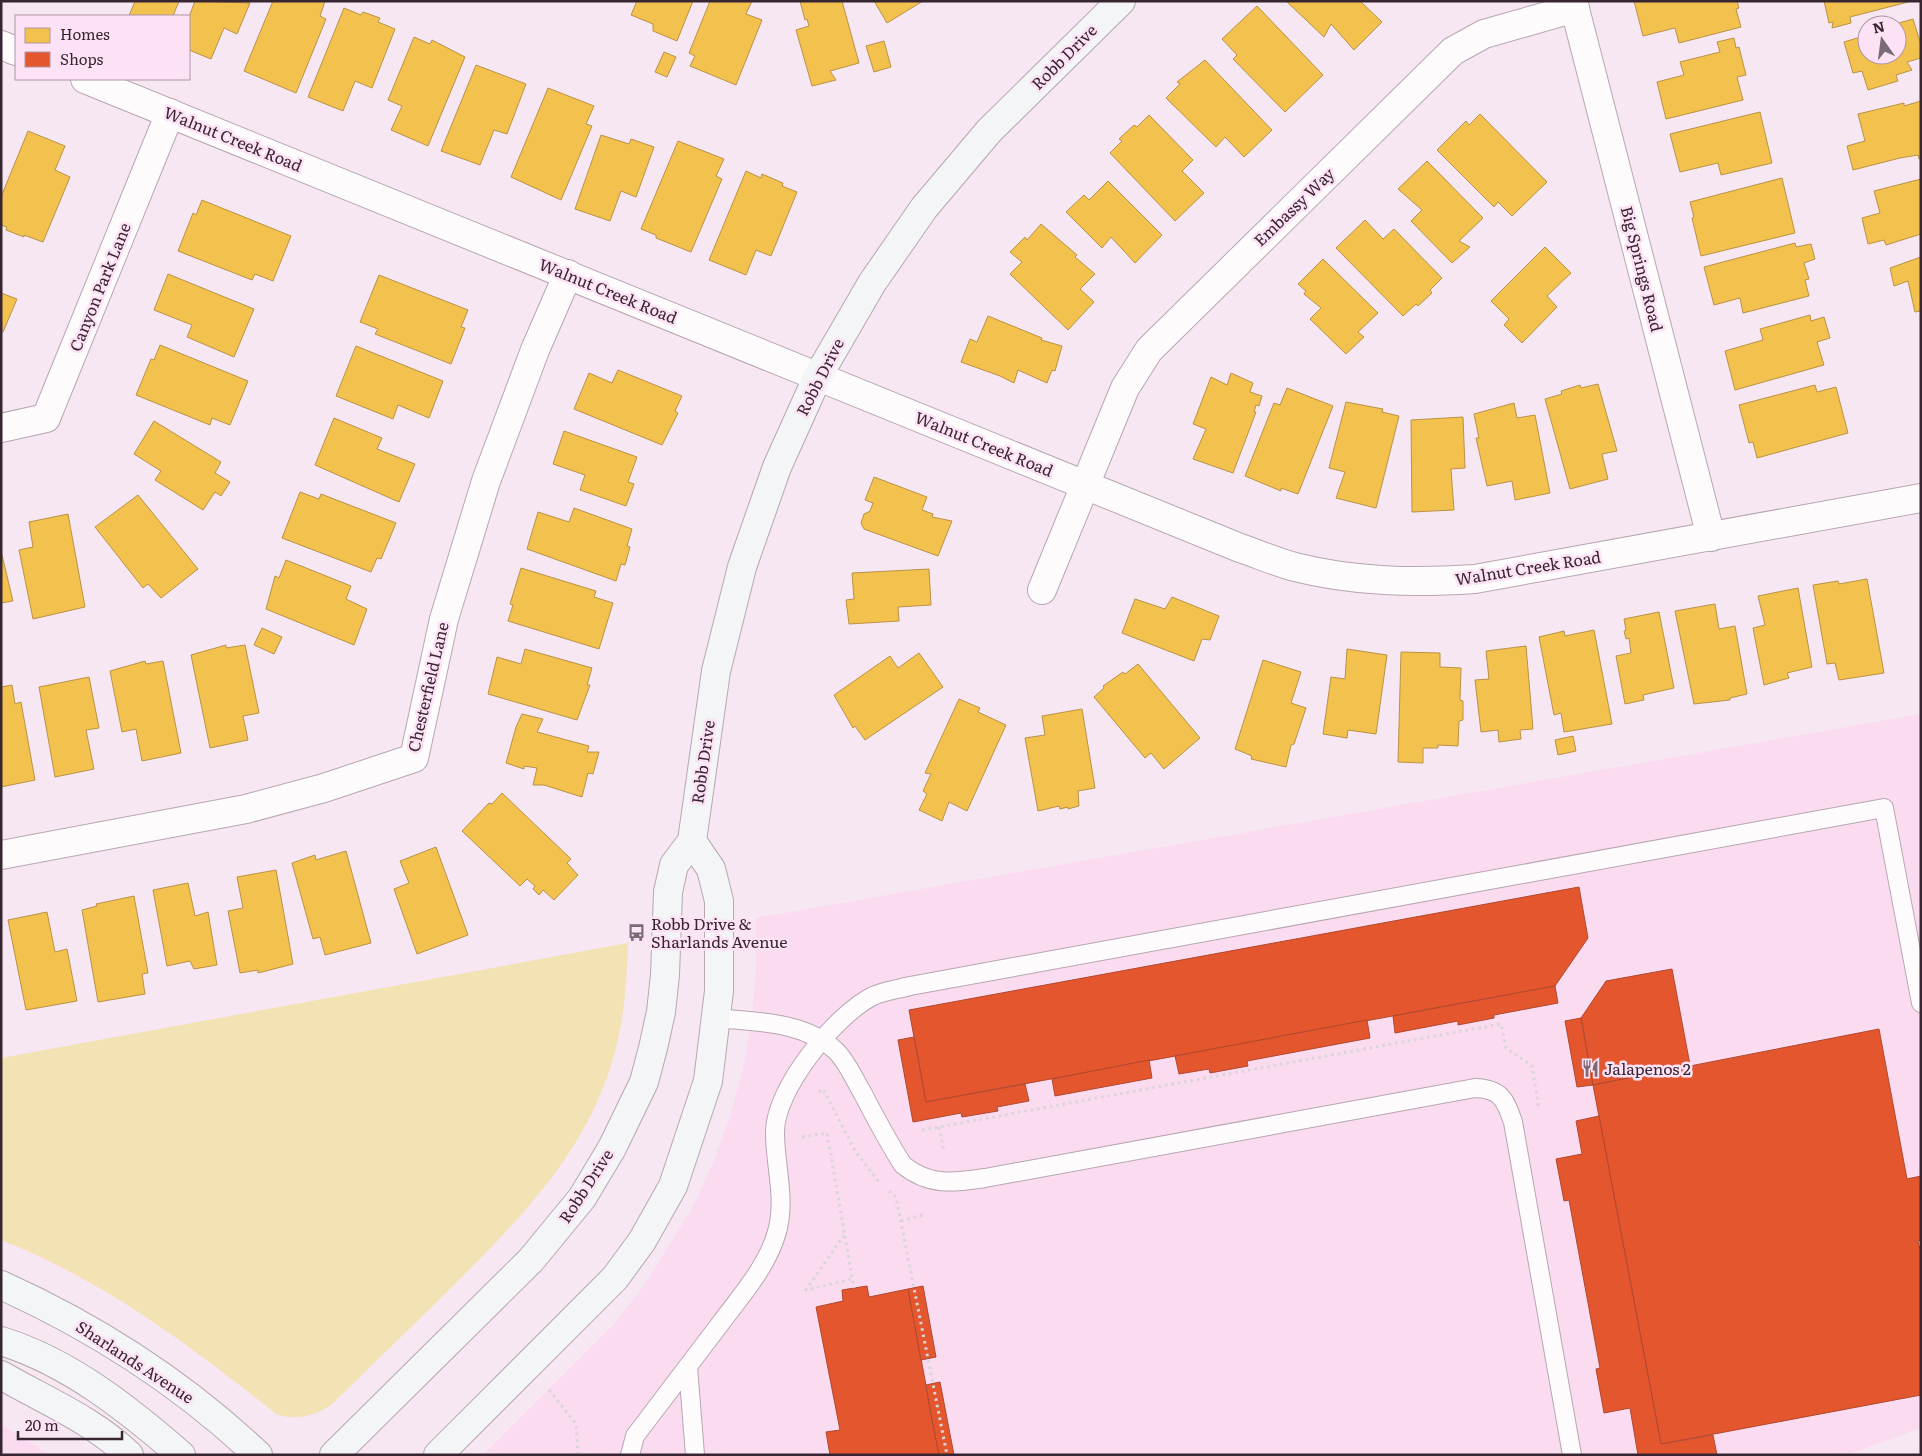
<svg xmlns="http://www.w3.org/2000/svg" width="1922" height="1456" viewBox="0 0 1922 1456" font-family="Literata,serif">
  <rect width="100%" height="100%" fill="#f7e7f2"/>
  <!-- built -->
  <g fill="#fadbf0">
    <polygon points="1921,714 1921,1428 1846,1455 483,1455 614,1324 643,1287 693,1207 713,1163 730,1117 743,1068 752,1018 756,968 756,918"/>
    <polygon points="1,1426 5,1427 50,1455 1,1455"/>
  </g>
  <!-- grass -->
  <path fill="#f3e2b4" d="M 628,943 C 627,983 624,1021 613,1059 C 585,1156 514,1225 445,1294 C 407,1331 369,1368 331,1405 C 314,1416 295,1421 276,1414 C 191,1346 103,1280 1,1240 L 1,1058 Z"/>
  <!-- homes -->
  <g fill="#f2c14e" stroke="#ba9246">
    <polygon points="135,1 179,1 173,16 129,16"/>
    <polygon points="195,1 250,3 237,34 224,28 211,59 189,50 189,17"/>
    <polygon points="273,1 325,1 320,16 326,19 296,93 244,71"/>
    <polygon points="637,1 693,1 677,41 653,31 653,24 631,15"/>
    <polygon points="710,1 752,1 746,14 762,20 736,85 690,66 695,56 689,53"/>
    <polygon points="800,1 842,1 859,63 830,71 836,80 812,86 796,30 809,26 807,19 805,20"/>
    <polygon points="874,1 923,1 887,23"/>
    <polygon points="1286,1 1360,1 1382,22 1354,50 1331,24 1324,37"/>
    <polygon points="1634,1 1737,1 1739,8 1736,9 1741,27 1679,43 1675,28 1643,36"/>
    <polygon points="1824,1 1912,1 1850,17 1851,23 1832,28 1833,22 1829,23"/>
    <polygon points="1257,6 1323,75 1285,112 1233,59 1237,55 1222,39"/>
    <polygon points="344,8 361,15 363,12 380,18 378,22 395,29 372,88 355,81 343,111 308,97"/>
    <polygon points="1913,19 1921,45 1921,58 1907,62 1912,70 1896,75 1898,81 1868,90 1862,71 1853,73 1844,42 1867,35 1867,55 1897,55 1897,25 1892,25"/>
    <polygon points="414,37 430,44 432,40 465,57 428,146 391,130 402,106 388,100"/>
    <polygon points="1734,38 1736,48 1739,47 1746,75 1737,77 1743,100 1666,119 1657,82 1684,75 1680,62 1720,52 1717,42"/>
    <polygon points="884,41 891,67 874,72 866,46"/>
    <polygon points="664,52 676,57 667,77 655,72"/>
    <polygon points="1205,60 1272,130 1244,157 1225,137 1216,147 1166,98 1180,84 1177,82"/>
    <polygon points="476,65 526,84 507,134 494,130 480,165 441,151"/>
    <polygon points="548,88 594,106 586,124 592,126 561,200 511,177"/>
    <polygon points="1921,101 1921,158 1919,159 1918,155 1900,158 1853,170 1847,146 1865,141 1858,114 1904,103 1904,106"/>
    <polygon points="1760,112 1772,163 1721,175 1718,163 1680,172 1670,134"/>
    <polygon points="1480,114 1547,182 1512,216 1498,202 1494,207 1437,150 1466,121 1469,125"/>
    <polygon points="1149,115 1193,160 1182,171 1204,193 1175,221 1110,153 1122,141 1119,139 1134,125 1137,127"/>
    <polygon points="28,131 65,146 55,170 70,177 43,242 24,235 24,237 6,230 7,227 1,225 1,197"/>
    <polygon points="601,135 629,144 631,139 654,147 636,197 621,191 610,221 575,209"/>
    <polygon points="678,141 724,159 716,176 722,179 691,252 656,238 656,235 641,229"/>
    <polygon points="1427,161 1483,218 1459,241 1470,247 1452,263 1411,221 1422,210 1398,189"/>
    <polygon points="746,171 761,178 762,174 783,183 782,186 797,192 771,256 756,250 746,275 709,260"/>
    <polygon points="1782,178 1795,233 1701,256 1692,218 1694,217 1690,202"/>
    <polygon points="1921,179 1921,234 1886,245 1884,240 1868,244 1862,218 1880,213 1874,191"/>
    <polygon points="1108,181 1162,235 1135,263 1111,237 1102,248 1066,212 1084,195 1089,200"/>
    <polygon points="202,200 291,236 273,281 255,274 252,280 178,251 193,213 196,215"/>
    <polygon points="1365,220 1383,239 1394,229 1442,278 1430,290 1432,293 1418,306 1416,304 1403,316 1336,248"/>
    <polygon points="1041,224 1077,255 1075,257 1095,274 1080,289 1094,302 1068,330 1010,274 1022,262 1010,252 1025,237 1027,240"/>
    <polygon points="1795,243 1796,247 1811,244 1815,259 1804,263 1809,279 1805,280 1809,296 1743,313 1740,298 1714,305 1704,267"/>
    <polygon points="1545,247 1571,273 1547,296 1557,307 1522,343 1504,325 1509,319 1491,301"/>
    <polygon points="1921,257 1921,311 1915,312 1908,281 1894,286 1890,268"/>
    <polygon points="1323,259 1378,313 1358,332 1364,337 1346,354 1310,319 1321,308 1304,294 1306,291 1298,284"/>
    <polygon points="168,274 254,309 234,357 187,337 192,325 154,310"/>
    <polygon points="379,275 468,310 461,327 465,328 451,364 375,334 378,329 360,322"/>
    <polygon points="1,293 17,299 3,332 1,332"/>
    <polygon points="1810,315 1811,321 1824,317 1830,338 1817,342 1824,365 1735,390 1725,351 1763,340 1760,329"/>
    <polygon points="988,316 1042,338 1041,340 1062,346 1055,371 1052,370 1047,383 1018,370 1014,383 1000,376 961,362 970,339 977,342"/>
    <polygon points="160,345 248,381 230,425 212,418 210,425 136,395 151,359 154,360"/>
    <polygon points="356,346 443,381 429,418 398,405 393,419 336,396"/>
    <polygon points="618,370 682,396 675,411 678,413 662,445 574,409 589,373 612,383"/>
    <polygon points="1231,373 1253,383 1250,392 1262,396 1259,406 1256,405 1254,412 1256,412 1233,473 1193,459 1206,429 1193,424 1211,377 1227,385"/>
    <polygon points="1598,384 1617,451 1602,454 1608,479 1570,489 1545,399 1562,394 1561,391 1580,385 1581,388"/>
    <polygon points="1815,385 1817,392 1836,387 1848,433 1757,458 1753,442 1749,443 1739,405"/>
    <polygon points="1287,388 1333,406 1298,494 1281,488 1281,491 1245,476 1274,403 1280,405"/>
    <polygon points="1346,402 1383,409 1382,412 1399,416 1376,508 1336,498 1345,472 1329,468"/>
    <polygon points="1514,403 1517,418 1535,415 1550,493 1515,500 1512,481 1487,486 1476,438 1479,438 1474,414"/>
    <polygon points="1463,417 1465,468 1451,469 1454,510 1412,512 1411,420"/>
    <polygon points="334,418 382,438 377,449 415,464 399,502 315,465"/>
    <polygon points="154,421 221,462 215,473 230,482 221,496 215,492 203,510 155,480 161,471 134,454"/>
    <polygon points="564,431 637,457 628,482 634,484 626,506 580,490 585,475 553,464"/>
    <polygon points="874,477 927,497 922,510 933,514 932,517 952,521 938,556 864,529 861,523 864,514 870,511 873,503 865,500"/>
    <polygon points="300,492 319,499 321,494 396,523 381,559 377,558 371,572 282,538"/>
    <polygon points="138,495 198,569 161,598 148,584 143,588 95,527"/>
    <polygon points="574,508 632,529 627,546 630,547 625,565 621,564 616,581 527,549 538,512 569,522"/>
    <polygon points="68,514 85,607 33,619 19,550 33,547 29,522"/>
    <polygon points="1,551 13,601 1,603"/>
    <polygon points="286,560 351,586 346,599 367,609 354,645 266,609 275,576 279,578"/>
    <polygon points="521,568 596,591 594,597 613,603 599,649 508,621 513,605 510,604"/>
    <polygon points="929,569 931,605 898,607 899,621 849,624 846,600 854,599 852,573"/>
    <polygon points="1867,579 1884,673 1839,680 1835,663 1827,664 1813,585 1838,581 1839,584"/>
    <polygon points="1798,588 1812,667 1787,673 1789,678 1764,685 1753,628 1765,625 1758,596"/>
    <polygon points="1172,597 1219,616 1210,640 1202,639 1194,661 1122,633 1135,599 1165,609"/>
    <polygon points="1715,604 1719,629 1735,626 1747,694 1730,698 1730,700 1694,704 1675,611"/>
    <polygon points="1659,612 1674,688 1643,695 1644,700 1625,704 1616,656 1631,653 1629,638 1626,639 1624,631 1626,630 1624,619"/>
    <polygon points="262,628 282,637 274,654 254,645"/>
    <polygon points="1594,630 1612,724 1564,732 1561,713 1554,715 1539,637 1564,631 1565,636"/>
    <polygon points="226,645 226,648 245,645 259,713 243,716 248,740 210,748 191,655"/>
    <polygon points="1526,646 1533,729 1520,730 1521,739 1499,742 1498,730 1481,732 1475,680 1489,679 1486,651"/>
    <polygon points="525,649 592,668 587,685 590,685 577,720 488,694 497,657 521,664"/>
    <polygon points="1347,649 1387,655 1376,734 1348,730 1347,738 1323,734 1331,677 1345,679"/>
    <polygon points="1401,652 1440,653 1440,667 1461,668 1460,700 1463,701 1463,720 1459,721 1458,746 1438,745 1438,748 1423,748 1423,763 1398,762"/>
    <polygon points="919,653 943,687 865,740 855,726 853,728 834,695 890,656 898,668"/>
    <polygon points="1263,660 1301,672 1291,703 1306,708 1294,744 1291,745 1286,767 1251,759 1252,756 1235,749"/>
    <polygon points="145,661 146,664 163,661 181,753 142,761 136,729 122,732 110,671"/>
    <polygon points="1138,664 1200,738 1164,769 1151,753 1145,758 1094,697 1104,688 1103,686 1123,672 1125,674"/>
    <polygon points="89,677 99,728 86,730 94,769 55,777 39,687"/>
    <polygon points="12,685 15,704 21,702 35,780 1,787 1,687"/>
    <polygon points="959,699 980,708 978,712 1006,725 967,811 949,802 942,821 919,810 927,794 923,791 931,774 925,773"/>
    <polygon points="1082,709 1095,788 1078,791 1079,806 1068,809 1068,807 1060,809 1059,806 1038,811 1025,738 1045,735 1042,716"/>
    <polygon points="522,714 543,719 537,732 589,746 587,752 599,752 593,774 588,773 582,797 544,785 533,785 537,768 524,766 524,769 506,763 516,727"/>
    <polygon points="1573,736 1576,751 1558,755 1555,740"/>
    <polygon points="502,793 571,859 567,863 578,875 554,900 543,890 539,895 533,889 535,886 527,879 520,886 462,831 489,803 492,804"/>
    <polygon points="436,847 468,935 417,954 394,889 409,883 400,861"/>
    <polygon points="346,851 371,943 325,955 320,937 313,939 292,863 315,855 316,860"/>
    <polygon points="276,870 293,964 258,973 258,970 240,973 228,911 243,908 237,877"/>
    <polygon points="188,883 195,916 208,912 217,965 194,969 190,961 167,966 153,890"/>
    <polygon points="134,896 148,973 142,974 145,994 98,1002 82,910 97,906 96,904"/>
    <polygon points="47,912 55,952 67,949 77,1001 26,1010 8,920"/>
  </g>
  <!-- shops -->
  <g fill="#e4572e" stroke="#b0482f">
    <polygon points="1579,887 1588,938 1555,986 926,1102 909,1010"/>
    <polygon points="1672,969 1690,1065 1593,1085 1581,1018 1606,981"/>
    <polygon points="1555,986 1558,1003 1494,1015 1494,1018 1458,1025 1458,1021 1395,1033 1393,1016"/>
    <polygon points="1581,1018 1593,1085 1577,1087 1565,1021"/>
    <polygon points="1367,1020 1370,1038 1247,1061 1248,1066 1210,1073 1209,1069 1179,1074 1175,1056"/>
    <polygon points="1879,1029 1907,1179 1921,1176 1921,1240 1918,1241 1921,1254 1921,1395 1661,1444 1593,1085"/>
    <polygon points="914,1037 926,1102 1025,1084 1029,1101 997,1107 998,1111 962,1117 961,1113 913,1122 898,1040"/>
    <polygon points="1149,1060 1152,1078 1055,1096 1052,1079"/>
    <polygon points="1599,1116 1661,1444 1713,1435 1717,1455 1638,1455 1630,1408 1604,1413 1596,1369 1600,1368 1569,1200 1564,1201 1556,1159 1582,1154 1576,1121"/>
    <polygon points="867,1286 869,1297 908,1289 939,1455 830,1455 826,1432 840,1430 816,1307 843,1301 842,1290"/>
    <polygon points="923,1286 936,1357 921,1360 908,1289"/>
    <polygon points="940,1382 954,1455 939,1455 930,1409 926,1385"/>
  </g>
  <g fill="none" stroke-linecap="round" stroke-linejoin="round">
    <defs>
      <g id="service">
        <path d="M 716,1018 C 755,1022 804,1021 835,1050 C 847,1061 854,1079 862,1092 C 875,1117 888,1142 903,1165 C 929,1186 953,1183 985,1178 L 1475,1088 C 1501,1089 1505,1099 1513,1122 L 1572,1455"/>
        <polyline points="688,1367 695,1455"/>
        <path d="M 630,1455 L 635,1436 C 663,1399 691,1362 720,1324 C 740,1297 766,1268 776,1235 C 787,1201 775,1167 775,1133 C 774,1090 835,1015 873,996 C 884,991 899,989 910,986 L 1884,808 L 1921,1003"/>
      </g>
      <g id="minor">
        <polyline points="1573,1 1711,537"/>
        <polyline points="1,45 16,51"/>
        <path d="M 85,79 L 1240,548 C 1258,554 1276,562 1295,567 C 1354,582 1414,583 1475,579 L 1921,498"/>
        <polyline points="1,428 46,418 170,113"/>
        <polyline points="1042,590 1125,388 1149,350 1453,51 1484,34 1575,8"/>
        <polyline points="1,855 246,809 324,788 414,758 444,619 486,481 535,350 568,274"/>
      </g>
      <g id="secondary">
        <path d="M 1,1285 C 96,1328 182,1383 258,1455"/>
        <path d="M 1,1341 C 69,1362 128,1409 181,1455"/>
        <path d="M 1,1375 C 44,1400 93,1420 129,1455"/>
        <polyline points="334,1455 531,1260 582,1198 612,1148 644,1082 653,1048 661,1012 665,975 668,892 674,865 692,841 716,671 742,567 777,467 818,376 872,283 924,208 989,131 1121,1"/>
        <polyline points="438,1455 615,1278 642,1241 673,1186 708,1081 719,991 719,901 711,869 692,841"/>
      </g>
    </defs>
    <!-- service casing -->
    <use href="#service" stroke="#b6a7b1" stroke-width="20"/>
    <!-- minor casing -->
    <use href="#minor" stroke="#b6a7b1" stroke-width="30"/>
    <!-- secondary casing -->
    <use href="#secondary" stroke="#b6a7b1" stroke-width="30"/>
    <!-- path -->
    <g stroke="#dad5d8" stroke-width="3" stroke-dasharray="2.5 4" stroke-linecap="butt">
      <polyline points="819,1092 823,1089 855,1151 879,1182"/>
      <polyline points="939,1127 944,1152"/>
      <polyline points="922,1130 1501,1024 1506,1048 1532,1066 1539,1110"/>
      <polyline points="802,1137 827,1133 854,1288"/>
      <polyline points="889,1191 896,1197 947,1455"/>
      <polyline points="901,1221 926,1214"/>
      <polyline points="844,1235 806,1290 852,1279"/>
      <polyline points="549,1390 576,1424 578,1455"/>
    </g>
    <!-- service -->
    <use href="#service" stroke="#fefbfd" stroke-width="18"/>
    <!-- minor -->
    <use href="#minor" stroke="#fefbfd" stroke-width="28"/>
    <!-- secondary -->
    <use href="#secondary" stroke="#f4f5f7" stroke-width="28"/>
  </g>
  <!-- icons -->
  <defs>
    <symbol id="bus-bare" viewBox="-9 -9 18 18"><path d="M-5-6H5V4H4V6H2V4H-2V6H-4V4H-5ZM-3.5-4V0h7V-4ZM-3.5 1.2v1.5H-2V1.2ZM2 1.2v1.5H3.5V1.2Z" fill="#7a6a75" stroke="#fde1f4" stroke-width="2.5" paint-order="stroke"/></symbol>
    <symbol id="restaurant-bare" viewBox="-9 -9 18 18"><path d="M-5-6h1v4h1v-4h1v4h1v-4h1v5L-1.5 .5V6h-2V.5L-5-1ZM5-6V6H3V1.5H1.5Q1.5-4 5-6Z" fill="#7a6a75" stroke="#fde1f4" stroke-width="2.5" paint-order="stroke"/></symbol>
  </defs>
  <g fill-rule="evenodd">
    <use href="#bus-bare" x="624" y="920" width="25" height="25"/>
    <use href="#restaurant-bare" x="1578" y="1056" width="25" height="25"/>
  </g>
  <g text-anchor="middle" stroke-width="5" stroke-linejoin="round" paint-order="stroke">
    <!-- street labels -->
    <g font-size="16" fill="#372632" stroke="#fde1f4">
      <text transform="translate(1064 57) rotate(-45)" y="6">Robb Drive</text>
      <text transform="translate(233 139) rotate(22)" y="6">Walnut Creek Road</text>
      <text transform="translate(1294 207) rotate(-44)" y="6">Embassy Way</text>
      <text transform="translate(1642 269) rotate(76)" y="6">Big Springs Road</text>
      <text transform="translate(100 287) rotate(-68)" y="6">Canyon Park Lane</text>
      <text transform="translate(608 291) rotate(22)" y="6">Walnut Creek Road</text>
      <text transform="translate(820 377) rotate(-63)" y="6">Robb Drive</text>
      <text transform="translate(984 444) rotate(22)" y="6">Walnut Creek Road</text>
      <text transform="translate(1528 568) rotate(-9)" y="6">Walnut Creek Road</text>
      <text transform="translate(428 687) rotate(-77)" y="6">Chesterfield Lane</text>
      <text transform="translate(703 762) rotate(-82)" y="6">Robb Drive</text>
      <text transform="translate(586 1186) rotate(-57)" y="6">Robb Drive</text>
      <text transform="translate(135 1362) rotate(33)" y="6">Sharlands Avenue</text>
    </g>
    <!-- poi labels -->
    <g font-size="16" fill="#372632" stroke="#fde1f4" text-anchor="start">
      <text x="651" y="930">Robb Drive &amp;<tspan x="651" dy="18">Sharlands Avenue</tspan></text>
      <text x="1604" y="1075">Jalapenos 2</text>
    </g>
  </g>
  <!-- border -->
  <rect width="1922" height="1456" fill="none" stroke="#372632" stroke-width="5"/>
  <!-- legend -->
  <rect x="15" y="15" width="175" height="65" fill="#fde1f4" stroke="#ae96a6"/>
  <rect x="25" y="28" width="25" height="15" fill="#f2c14e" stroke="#ae96a6"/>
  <text x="60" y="40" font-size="15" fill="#372632">Homes</text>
  <rect x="25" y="52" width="25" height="15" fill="#e4572e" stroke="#ae96a6"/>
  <text x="60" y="65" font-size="15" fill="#372632">Shops</text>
  <!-- north arrow -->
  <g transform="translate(1882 40) rotate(346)"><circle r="24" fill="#fde1f4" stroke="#ae96a6"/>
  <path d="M0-4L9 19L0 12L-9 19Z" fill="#7a6a75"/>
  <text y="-8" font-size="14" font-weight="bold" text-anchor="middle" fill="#372632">N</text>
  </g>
  <!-- scale -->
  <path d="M18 1431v8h104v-8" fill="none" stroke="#372632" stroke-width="2.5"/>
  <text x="25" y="1431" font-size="15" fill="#372632" stroke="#fde1f4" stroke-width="4" paint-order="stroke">20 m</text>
</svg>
